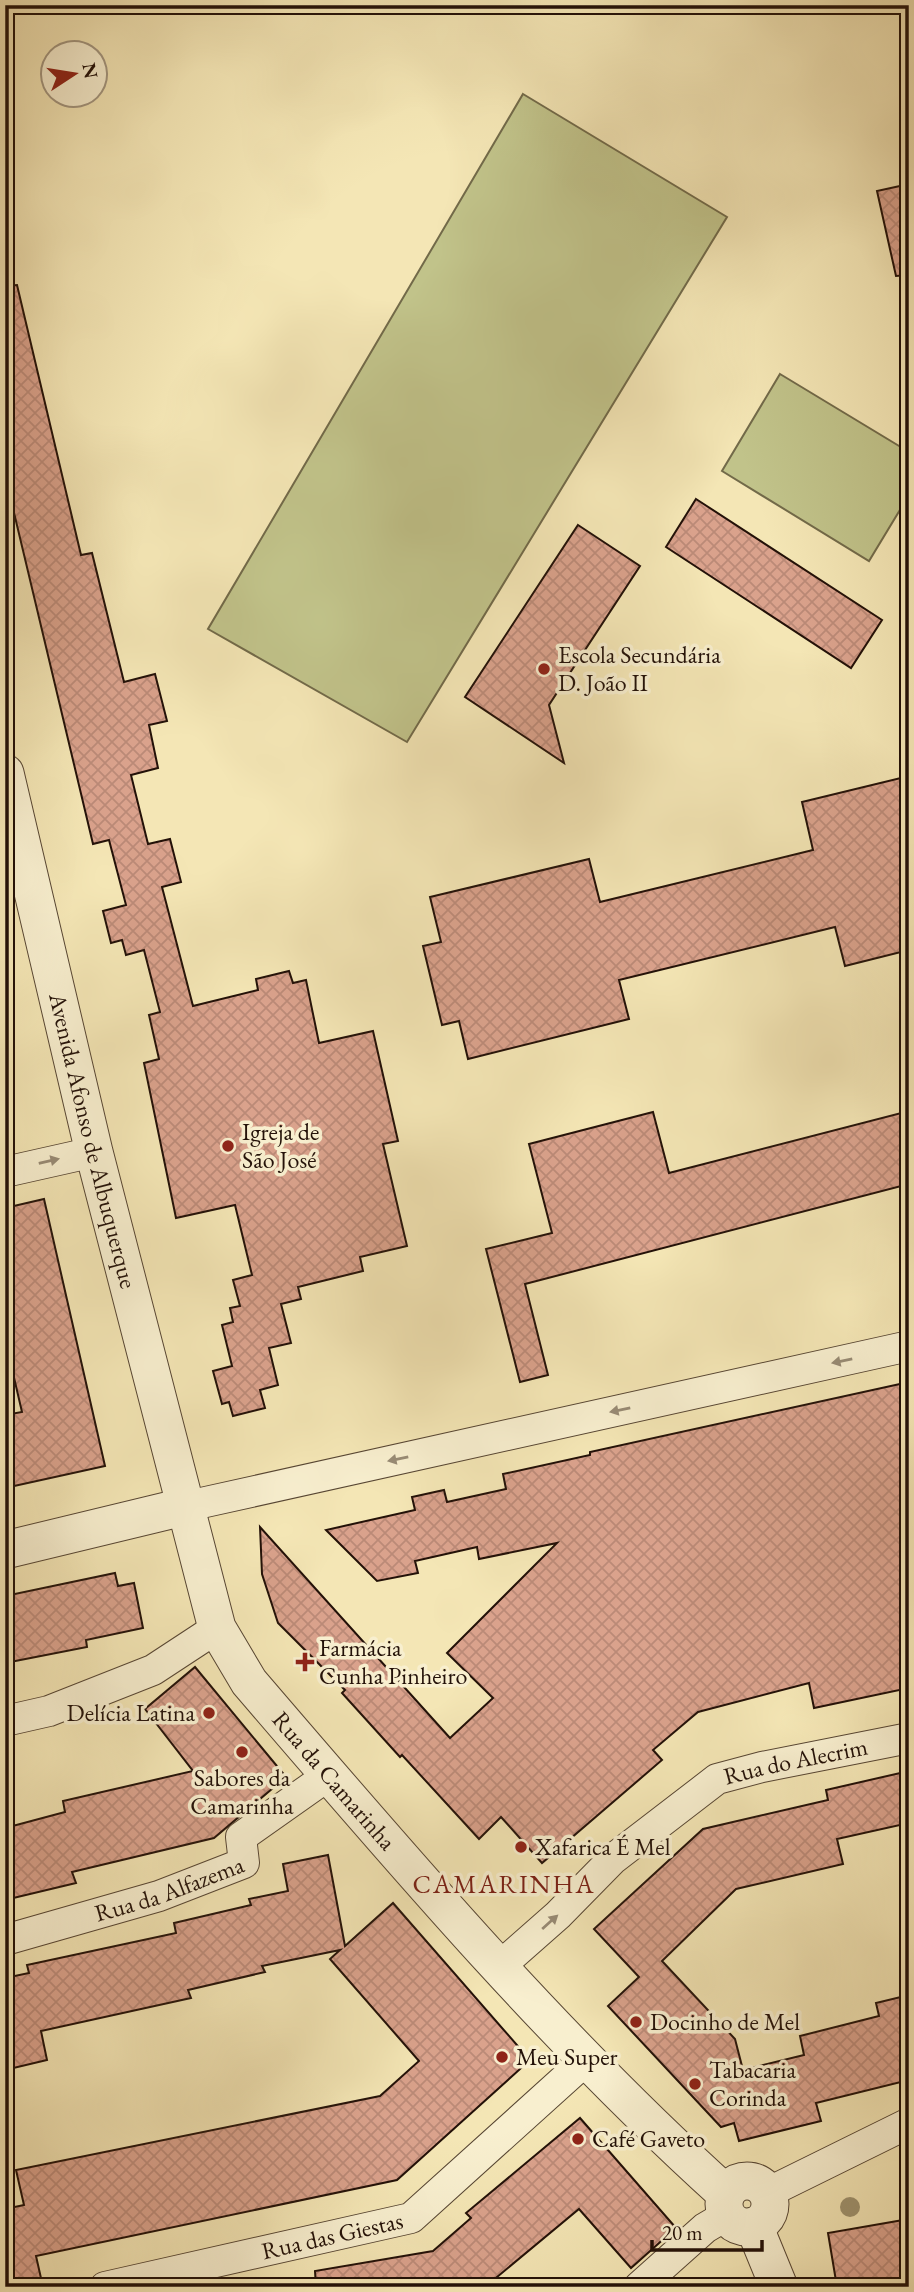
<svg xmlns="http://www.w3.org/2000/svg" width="914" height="2292" viewBox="0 0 914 2292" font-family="'EB Garamond',serif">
  <defs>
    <pattern id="building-cross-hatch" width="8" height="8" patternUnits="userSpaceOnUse" patternTransform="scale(1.75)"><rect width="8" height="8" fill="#daa28c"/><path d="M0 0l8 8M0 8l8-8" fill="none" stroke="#bb8a77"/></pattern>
  </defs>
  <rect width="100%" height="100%" fill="#f4e6b5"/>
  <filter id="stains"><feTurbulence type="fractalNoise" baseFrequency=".00286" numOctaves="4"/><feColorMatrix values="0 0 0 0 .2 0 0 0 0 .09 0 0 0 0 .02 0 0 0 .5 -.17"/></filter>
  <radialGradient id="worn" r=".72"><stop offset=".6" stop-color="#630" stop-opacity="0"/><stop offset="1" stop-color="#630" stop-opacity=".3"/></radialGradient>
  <!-- green -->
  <g fill="#c1c38a" stroke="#726a49" stroke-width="2">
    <polygon points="523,94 727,217 407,742 208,629"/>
    <polygon points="780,374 909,452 909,495 869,561 722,471"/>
  </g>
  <!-- building -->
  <g fill="url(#building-cross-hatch)" stroke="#231108" stroke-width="2">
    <polygon points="909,184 909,275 896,276 877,191"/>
    <polygon points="17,285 81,555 92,553 124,682 155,674 167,721 149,725 158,768 131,775 148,844 170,839 181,882 162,887 193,1006 258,990 256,979 289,971 293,983 306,980 319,1043 373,1031 398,1141 383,1144 407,1246 360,1257 363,1271 298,1287 301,1299 281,1304 291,1343 269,1348 278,1385 260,1390 265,1408 233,1416 229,1402 222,1404 213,1371 232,1366 222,1325 233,1322 230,1308 240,1306 233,1280 252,1275 235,1205 176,1218 144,1063 159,1059 149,1015 160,1012 144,950 126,955 122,940 111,943 103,911 126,905 109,840 93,844 5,475 5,286"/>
    <polygon points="696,499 882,620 851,668 666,547"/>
    <polygon points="578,525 640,566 549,705 564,763 465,697"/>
    <polygon points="909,776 909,950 845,966 835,927 619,980 629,1019 468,1059 459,1021 442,1025 423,946 441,942 430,897 589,859 600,902 813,850 802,802"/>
    <polygon points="909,1111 909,1184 525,1284 548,1375 520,1382 486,1249 552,1233 529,1144 653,1112 669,1173"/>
    <polygon points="44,1199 105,1466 5,1488 5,1415 22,1412 5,1339 5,1208"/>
    <polygon points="909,1382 909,1688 814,1708 809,1683 698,1712 653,1750 662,1760 542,1863 501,1817 479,1839 402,1755 400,1757 342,1693 345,1690 278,1623 262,1574 260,1527 450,1738 493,1698 447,1653 557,1543 479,1559 477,1547 415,1561 418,1573 377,1581 326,1530 415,1510 412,1497 444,1490 447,1502 506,1489 503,1474 590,1455 590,1452"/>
    <polygon points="115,1573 118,1586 134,1583 143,1628 86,1640 87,1647 5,1663 5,1596"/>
    <polygon points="195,1667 286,1777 214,1838 72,1872 76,1883 5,1900 5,1828 65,1812 63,1801 193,1771 145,1709"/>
    <polygon points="909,1771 909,1823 837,1839 843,1864 736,1889 662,1961 735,2039 743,2070 804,2055 800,2036 879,2016 876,2003 909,1995 909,2080 816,2103 821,2121 739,2141 734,2123 721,2127 608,2006 639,1977 594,1929 703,1829 828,1800 826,1790"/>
    <polygon points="328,1855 345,1946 393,1903 530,2060 397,2180 36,2256 43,2287 5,2287 5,2209 24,2205 16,2170 380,2096 419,2061 330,1959 340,1950 262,1966 265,1972 188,1990 191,1998 41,2031 47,2060 5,2070 5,1978 29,1973 27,1965 176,1933 174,1923 251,1905 249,1899 288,1891 283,1864"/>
    <polygon points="580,2118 676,2228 631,2268 579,2209 485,2287 316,2287 315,2271 433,2251 471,2218 466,2213"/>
    <polygon points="909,2219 909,2287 837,2287 828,2233"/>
  </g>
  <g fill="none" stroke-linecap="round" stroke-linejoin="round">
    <defs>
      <g id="minor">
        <polyline points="5,1172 94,1152"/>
        <polyline points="183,1507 909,1346"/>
        <polyline points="5,1721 49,1711 153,1670 217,1628"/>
        <path id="s1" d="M 5,1940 L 159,1896 L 244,1863 L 241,1837 L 329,1775"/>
        <path id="s2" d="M 499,1967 L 558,1915 L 613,1859 L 717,1779 L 762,1767 L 909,1738"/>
        <polyline points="767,2193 909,2123"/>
        <path id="s3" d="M 105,2287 L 411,2218 L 586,2060"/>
        <polyline points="639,2287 705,2228 727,2215"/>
      </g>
      <g id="tertiary">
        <path id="s4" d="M 5,773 L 94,1152 L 217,1628 L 249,1682 C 401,1859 553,2038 726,2194"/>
        <polyline points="5,1550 183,1507"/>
        <circle cx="747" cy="2204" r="23"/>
        <polyline points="754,2226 779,2287"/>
      </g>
    </defs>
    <!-- minor casing -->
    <use href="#minor" stroke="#574633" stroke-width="32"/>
    <!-- tertiary casing -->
    <use href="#tertiary" stroke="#574633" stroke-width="39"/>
    <!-- minor -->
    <use href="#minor" stroke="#f8efcf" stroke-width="30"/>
    <!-- tertiary -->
    <use href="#tertiary" stroke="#f8efcf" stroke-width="37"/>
  </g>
  <!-- trees -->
  <circle fill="#9f936f" cx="850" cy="2207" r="10"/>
  <!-- one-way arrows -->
  <defs><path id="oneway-solid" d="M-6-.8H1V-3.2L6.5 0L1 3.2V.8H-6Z" transform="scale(1.75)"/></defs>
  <g fill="#988b75">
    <use href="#oneway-solid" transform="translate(49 1161) rotate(-13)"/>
    <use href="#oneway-solid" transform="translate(842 1361) rotate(168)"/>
    <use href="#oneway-solid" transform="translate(620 1410) rotate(168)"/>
    <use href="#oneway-solid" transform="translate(398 1459) rotate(168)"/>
    <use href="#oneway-solid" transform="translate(550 1922) rotate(-42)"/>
  </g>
  <!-- markers -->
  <g fill="#8f2418" stroke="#f8efcf" stroke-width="2.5">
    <circle cx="544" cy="669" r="7"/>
    <circle cx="228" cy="1146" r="7"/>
    <path d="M301.5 1651.5h7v7h7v7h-7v7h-7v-7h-7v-7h7z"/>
    <circle cx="209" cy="1713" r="7"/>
    <circle cx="242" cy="1752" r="7"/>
    <circle cx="521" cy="1847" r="7"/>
    <circle cx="636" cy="2022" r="7"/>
    <circle cx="502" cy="2057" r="7"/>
    <circle cx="695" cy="2084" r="7"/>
    <circle cx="578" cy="2139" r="7"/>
  </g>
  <g text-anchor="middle" stroke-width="7" stroke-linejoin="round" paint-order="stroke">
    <!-- poi labels -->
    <g font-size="24" fill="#231108" stroke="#f8efcf" text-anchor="start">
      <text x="558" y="663">Escola Secundária<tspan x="558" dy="28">D. João II</tspan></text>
      <text x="242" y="1140">Igreja de<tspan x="242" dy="28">São José</tspan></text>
      <text x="319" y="1656">Farmácia<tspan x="319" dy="28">Cunha Pinheiro</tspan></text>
      <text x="195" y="1721" text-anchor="end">Delícia Latina</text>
      <text x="242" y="1786" text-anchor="middle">Sabores da<tspan x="242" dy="28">Camarinha</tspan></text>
      <text x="535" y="1855">Xafarica É Mel</text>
      <text x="650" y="2030">Docinho de Mel</text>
      <text x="516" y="2065">Meu Super</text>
      <text x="709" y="2078">Tabacaria<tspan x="709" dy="28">Corinda</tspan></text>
      <text x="592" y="2147">Café Gaveto</text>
    </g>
    <!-- street labels -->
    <g font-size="24" fill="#231108" stroke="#f8efcf">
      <text dy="8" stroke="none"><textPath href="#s4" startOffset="378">Avenida Afonso de Albuquerque</textPath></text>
      <text dy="8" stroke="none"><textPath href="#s2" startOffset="369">Rua do Alecrim</textPath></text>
      <text dy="8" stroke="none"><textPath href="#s4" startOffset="1074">Rua da Camarinha</textPath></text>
      <text dy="8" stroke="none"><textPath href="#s1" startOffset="172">Rua da Alfazema</textPath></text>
      <text dy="8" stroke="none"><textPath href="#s3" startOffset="233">Rua das Giestas</textPath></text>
    </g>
    <!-- neighbourhood labels -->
    <g font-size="26" letter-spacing="2" fill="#7a1f14" stroke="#f8efcf">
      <text x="504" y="1893">CAMARINHA</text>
    </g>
  </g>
  <!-- margin -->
  <rect width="914" height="2292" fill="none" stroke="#f4e6b5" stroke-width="28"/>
  <rect x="7" y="7" width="900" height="2278" fill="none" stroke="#231108" stroke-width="3.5"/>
  <rect x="14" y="14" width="886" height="2264" fill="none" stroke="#231108" stroke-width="2"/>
  <!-- north arrow -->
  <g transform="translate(74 74) rotate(78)"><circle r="33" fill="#f8efcf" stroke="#a3967f" stroke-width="2"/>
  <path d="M0-5L12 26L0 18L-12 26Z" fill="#8f2418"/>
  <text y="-10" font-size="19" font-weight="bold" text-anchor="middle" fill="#231108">N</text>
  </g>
  <!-- scale -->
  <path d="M652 2240v10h110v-10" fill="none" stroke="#231108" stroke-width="3.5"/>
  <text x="662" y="2240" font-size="21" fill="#231108" stroke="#f8efcf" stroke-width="5" paint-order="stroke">20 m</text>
  <rect width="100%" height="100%" filter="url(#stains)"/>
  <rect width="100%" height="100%" fill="url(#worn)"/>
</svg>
